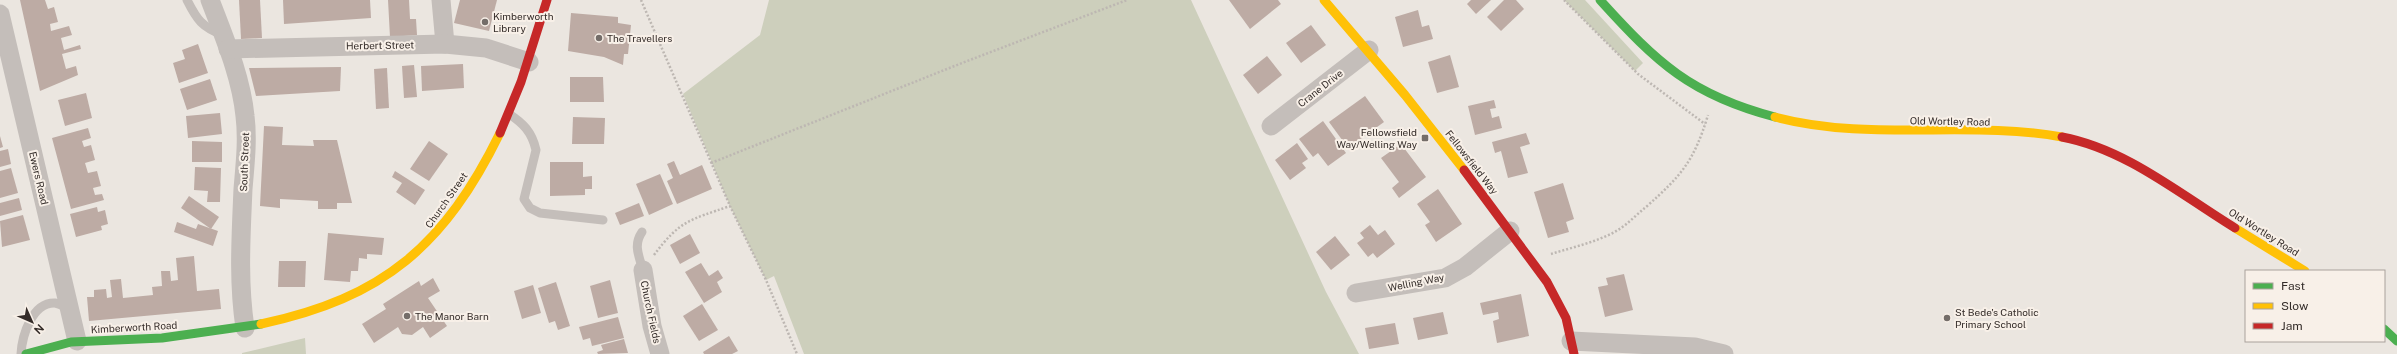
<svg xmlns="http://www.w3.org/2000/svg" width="2397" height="354" viewBox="0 0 2397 354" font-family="'Public Sans',sans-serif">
  <rect width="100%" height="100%" fill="#ebe6e0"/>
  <!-- green -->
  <g fill="#cdcfbc">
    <polygon points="769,0 1191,0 1326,292 1359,354 804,354 774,276 766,280 730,206 683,94 760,35"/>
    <polygon points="1564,0 1585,0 1643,63 1635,71"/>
    <polygon points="305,338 306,354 242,354 242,353"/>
  </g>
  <!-- building -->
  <g fill="#bdaba4">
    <polygon points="20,0 45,0 48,9 54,7 58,22 50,24 51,31 69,26 72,35 61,38 64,50 80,45 81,49 62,54 66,69 76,66 78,75 40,91"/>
    <polygon points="239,0 260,0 262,38 241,39"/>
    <polygon points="283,0 370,0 371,18 284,24"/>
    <polygon points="388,0 409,0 410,19 416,19 417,35 390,37"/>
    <polygon points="460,0 497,0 489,31 454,23"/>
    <polygon points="1229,0 1278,0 1281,4 1250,29"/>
    <polygon points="1471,0 1491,0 1476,14 1467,4"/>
    <polygon points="1504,0 1516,0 1524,9 1501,31 1487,17"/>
    <polygon points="1418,10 1422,27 1429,25 1433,39 1403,47 1395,17"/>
    <polygon points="571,13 618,17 618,23 631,25 628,54 624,54 623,65 604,57 568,51"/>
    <polygon points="1311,25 1326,45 1301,63 1286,43"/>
    <polygon points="198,44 208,73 179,83 173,63 185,59 182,50"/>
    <polygon points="1450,55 1459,87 1437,93 1428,62"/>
    <polygon points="1267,56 1282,75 1258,94 1243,75"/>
    <polygon points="463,64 464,88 422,91 421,66"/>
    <polygon points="414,65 417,97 404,98 402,66"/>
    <polygon points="341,67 340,91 256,96 249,68"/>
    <polygon points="387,68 389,108 376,109 374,69"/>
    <polygon points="570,77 603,77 604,102 570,102"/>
    <polygon points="210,79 217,100 187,110 180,89"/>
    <polygon points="86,93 92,118 65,126 58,100"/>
    <polygon points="1365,96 1384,122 1348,148 1329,122"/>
    <polygon points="1494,100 1496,108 1490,109 1492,118 1499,116 1502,128 1475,135 1468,106"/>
    <polygon points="220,113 222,134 188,138 186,116"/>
    <polygon points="573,117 605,118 604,144 572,144"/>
    <polygon points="1323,121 1346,153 1328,166 1318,153 1313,157 1299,139"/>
    <polygon points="264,126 283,127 282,145 314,146 313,140 337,140 352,203 337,203 337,209 318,209 318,201 280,199 280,208 260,206"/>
    <polygon points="88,128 91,138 82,141 84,147 91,145 95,160 85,163 88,173 97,171 101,186 93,188 95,195 102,194 104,200 71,209 52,138"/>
    <polygon points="1526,133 1530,144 1520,147 1528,173 1508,178 1501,151 1495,153 1492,142"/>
    <polygon points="0,136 3,147 0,148"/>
    <polygon points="192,141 222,142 222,162 192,162"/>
    <polygon points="429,141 448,154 429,181 410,169"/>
    <polygon points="1297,143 1308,159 1302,163 1306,168 1290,180 1275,160"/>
    <polygon points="1401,144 1426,177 1399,198 1392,188 1399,182 1381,158"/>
    <polygon points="8,149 11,164 0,167 0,151"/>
    <polygon points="674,161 680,175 702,165 712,189 677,204 667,181 673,178 667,164"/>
    <polygon points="550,162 583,162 583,177 592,176 592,189 585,189 585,195 550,196"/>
    <polygon points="195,167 221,168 220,202 207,202 208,191 194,190"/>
    <polygon points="11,168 18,193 0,198 0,171"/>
    <polygon points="395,171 425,190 415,205 396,192 402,183 392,177"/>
    <polygon points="660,174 673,204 649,215 636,184"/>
    <polygon points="1563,183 1574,219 1566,222 1569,232 1548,238 1534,192"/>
    <polygon points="1438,189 1462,224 1436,242 1425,225 1430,222 1417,204"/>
    <polygon points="189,196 219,217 211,229 181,208"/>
    <polygon points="19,198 22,210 0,216 0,203"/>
    <polygon points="639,203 644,216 620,225 615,213"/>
    <polygon points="97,207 98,212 105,210 108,224 101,226 102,230 76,237 70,214"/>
    <polygon points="23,215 30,240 2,247 0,221"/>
    <polygon points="177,222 196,229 198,224 218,231 213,246 174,232"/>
    <polygon points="1370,225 1378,235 1385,230 1395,244 1377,258 1373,253 1368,257 1357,243 1364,238 1360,233"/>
    <polygon points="328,233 384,238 382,255 367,254 367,259 359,258 358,271 351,271 350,282 324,280"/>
    <polygon points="690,234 700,253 680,264 670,245"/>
    <polygon points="1335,236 1350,255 1331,270 1316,252"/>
    <polygon points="194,256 197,291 219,289 221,309 89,321 87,297 94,297 94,290 106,289 107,298 112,297 110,280 121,279 123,298 153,295 152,287 162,286 161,271 170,271 171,281 178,280 176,258"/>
    <polygon points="279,261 306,261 305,287 278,287"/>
    <polygon points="701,263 709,276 718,270 723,278 717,282 722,292 704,303 685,272"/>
    <polygon points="1624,274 1633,310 1605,317 1598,287 1608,285 1606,278"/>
    <polygon points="433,278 440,291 428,298 447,326 430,338 423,327 412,335 402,334 398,327 374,343 362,324 386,309 383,304 419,281 421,286"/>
    <polygon points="610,280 618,313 598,318 590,286"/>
    <polygon points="556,282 570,326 558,330 555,321 549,323 538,288"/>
    <polygon points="533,285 541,313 522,319 514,291"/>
    <polygon points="1521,294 1529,336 1497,343 1493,321 1499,319 1498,312 1483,315 1480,303"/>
    <polygon points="702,304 718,330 699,341 683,316"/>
    <polygon points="1443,312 1448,334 1418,340 1413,318"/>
    <polygon points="618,317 624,338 592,346 590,338 583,340 579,327"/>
    <polygon points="1395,323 1399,344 1369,349 1365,328"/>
    <polygon points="729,336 738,351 732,354 704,354 703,352"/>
    <polygon points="624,339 628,353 598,354 597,352 603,350 601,345"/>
  </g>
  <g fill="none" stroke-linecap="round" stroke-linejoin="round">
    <!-- path -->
    <g stroke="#bdb7b2" stroke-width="2.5" stroke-dasharray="2 2" stroke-linecap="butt">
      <polyline points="641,0 730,206 766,280 797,354"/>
      <polyline points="1564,0 1638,74 1705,124"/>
      <polyline points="711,163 962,63 1127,0"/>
      <path d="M 1551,254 C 1573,247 1598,242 1618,230 C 1628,224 1637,214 1646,207 C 1682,175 1694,161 1708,115"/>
      <path d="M 654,255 C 680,220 690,220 730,206"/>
    </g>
    <!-- lane -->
    <g stroke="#c4beba" stroke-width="9">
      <path d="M 187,0 C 197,20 202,27 223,35"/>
      <path d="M 509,114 C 523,123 532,132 536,150 L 524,199 L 530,208 L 540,213 L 603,220"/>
      <path d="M 642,232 C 633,245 639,256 643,270"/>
      <path d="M 21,354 C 22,336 32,302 55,303 C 60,304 65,307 70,308"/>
    </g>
    <!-- street -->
    <g stroke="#c4beba" stroke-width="19">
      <path d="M 210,0 C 224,37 241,76 245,116 C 248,140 245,165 243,189 C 241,236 238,281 245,328"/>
      <polyline points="441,0 445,44"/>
      <polyline points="0,14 77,341"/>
      <polyline points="228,49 445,44 486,48 529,62"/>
      <polyline points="1271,126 1369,50"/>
      <polyline points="643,270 652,326 660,354"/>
      <polyline points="1356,293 1445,278 1465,267 1510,231"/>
      <polyline points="1571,341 1695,347 1724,354"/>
    </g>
    <!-- fast -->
    <g stroke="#4caf50" stroke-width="9">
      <path d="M 1600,0 C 1657,63 1691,95 1775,117"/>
      <polyline points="2384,329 2397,341"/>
      <polyline points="26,354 71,342 162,338 261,324"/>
    </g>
    <!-- slow -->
    <g stroke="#ffc107" stroke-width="9">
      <polyline points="1324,0 1405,95 1464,170"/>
      <path d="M 1775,117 C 1868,142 1970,120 2062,137"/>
      <polyline points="2235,228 2305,271"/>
      <path d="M 261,324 C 384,298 445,245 500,133"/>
    </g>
    <!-- jam -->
    <g stroke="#c62828" stroke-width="9">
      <polyline points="500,133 521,82 547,0"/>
      <path d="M 2062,137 C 2126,149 2181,195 2235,228"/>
      <polyline points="1464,170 1547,282 1566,318 1574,354"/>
    </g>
  </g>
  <!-- markers -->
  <g fill="#746d69" stroke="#f8f0e8" stroke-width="1.5">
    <circle cx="485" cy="22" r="4"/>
    <circle cx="599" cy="38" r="4"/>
    <rect x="1421" y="134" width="8" height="8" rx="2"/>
    <circle cx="407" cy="316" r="4"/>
    <circle cx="1947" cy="318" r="4"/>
  </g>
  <g text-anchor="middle" stroke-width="4" stroke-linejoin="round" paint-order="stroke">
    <!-- poi labels -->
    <g font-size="10" fill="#342c29" stroke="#f8f0e8" text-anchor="start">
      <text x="493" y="20">Kimberworth<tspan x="493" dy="12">Library</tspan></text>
      <text x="607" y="42">The Travellers</text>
      <text x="1417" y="136" text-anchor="end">Fellowsfield<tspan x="1417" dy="12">Way/Welling Way</tspan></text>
      <text x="1955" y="316">St Bede's Catholic<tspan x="1955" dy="12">Primary School</tspan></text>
      <text x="415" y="320">The Manor Barn</text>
    </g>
    <!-- street labels -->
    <g font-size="10" fill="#342c29" stroke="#f8f0e8">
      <text transform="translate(380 45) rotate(-1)" y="4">Herbert Street</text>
      <text transform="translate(1320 88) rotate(-38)" y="4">Crane Drive</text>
      <text transform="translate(1950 121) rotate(1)" y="4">Old Wortley Road</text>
      <text transform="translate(244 162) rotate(-88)" y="4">South Street</text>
      <text transform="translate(1472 162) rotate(52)" y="4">Fellowsfield Way</text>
      <text transform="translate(39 178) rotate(77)" y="4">Ewers Road</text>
      <text transform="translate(446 200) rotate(-55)" y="4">Church Street</text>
      <text transform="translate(2264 232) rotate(32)" y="4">Old Wortley Road</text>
      <text transform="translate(1416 282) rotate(-11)" y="4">Welling Way</text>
      <text transform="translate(651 312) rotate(78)" y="4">Church Fields</text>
      <text transform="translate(134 327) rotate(-3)" y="4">Kimberworth Road</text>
    </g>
  </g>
  <!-- legend -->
  <rect x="2245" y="270" width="140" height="72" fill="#f8f0e8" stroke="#aaa29c"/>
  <rect x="2253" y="283" width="20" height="6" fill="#4caf50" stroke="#aaa29c"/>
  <text x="2281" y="290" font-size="12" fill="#342c29">Fast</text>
  <rect x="2253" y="303" width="20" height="6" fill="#ffc107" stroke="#aaa29c"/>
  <text x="2281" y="310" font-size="12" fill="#342c29">Slow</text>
  <rect x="2253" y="323" width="20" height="6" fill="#c62828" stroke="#aaa29c"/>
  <text x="2281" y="330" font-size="12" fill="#342c29">Jam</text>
  <!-- north arrow -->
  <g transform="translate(32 322) rotate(135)" stroke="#f8f0e8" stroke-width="3" paint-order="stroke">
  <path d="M0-3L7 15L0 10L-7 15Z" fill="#342c29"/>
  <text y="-6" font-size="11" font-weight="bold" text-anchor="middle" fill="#342c29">N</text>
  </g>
</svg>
